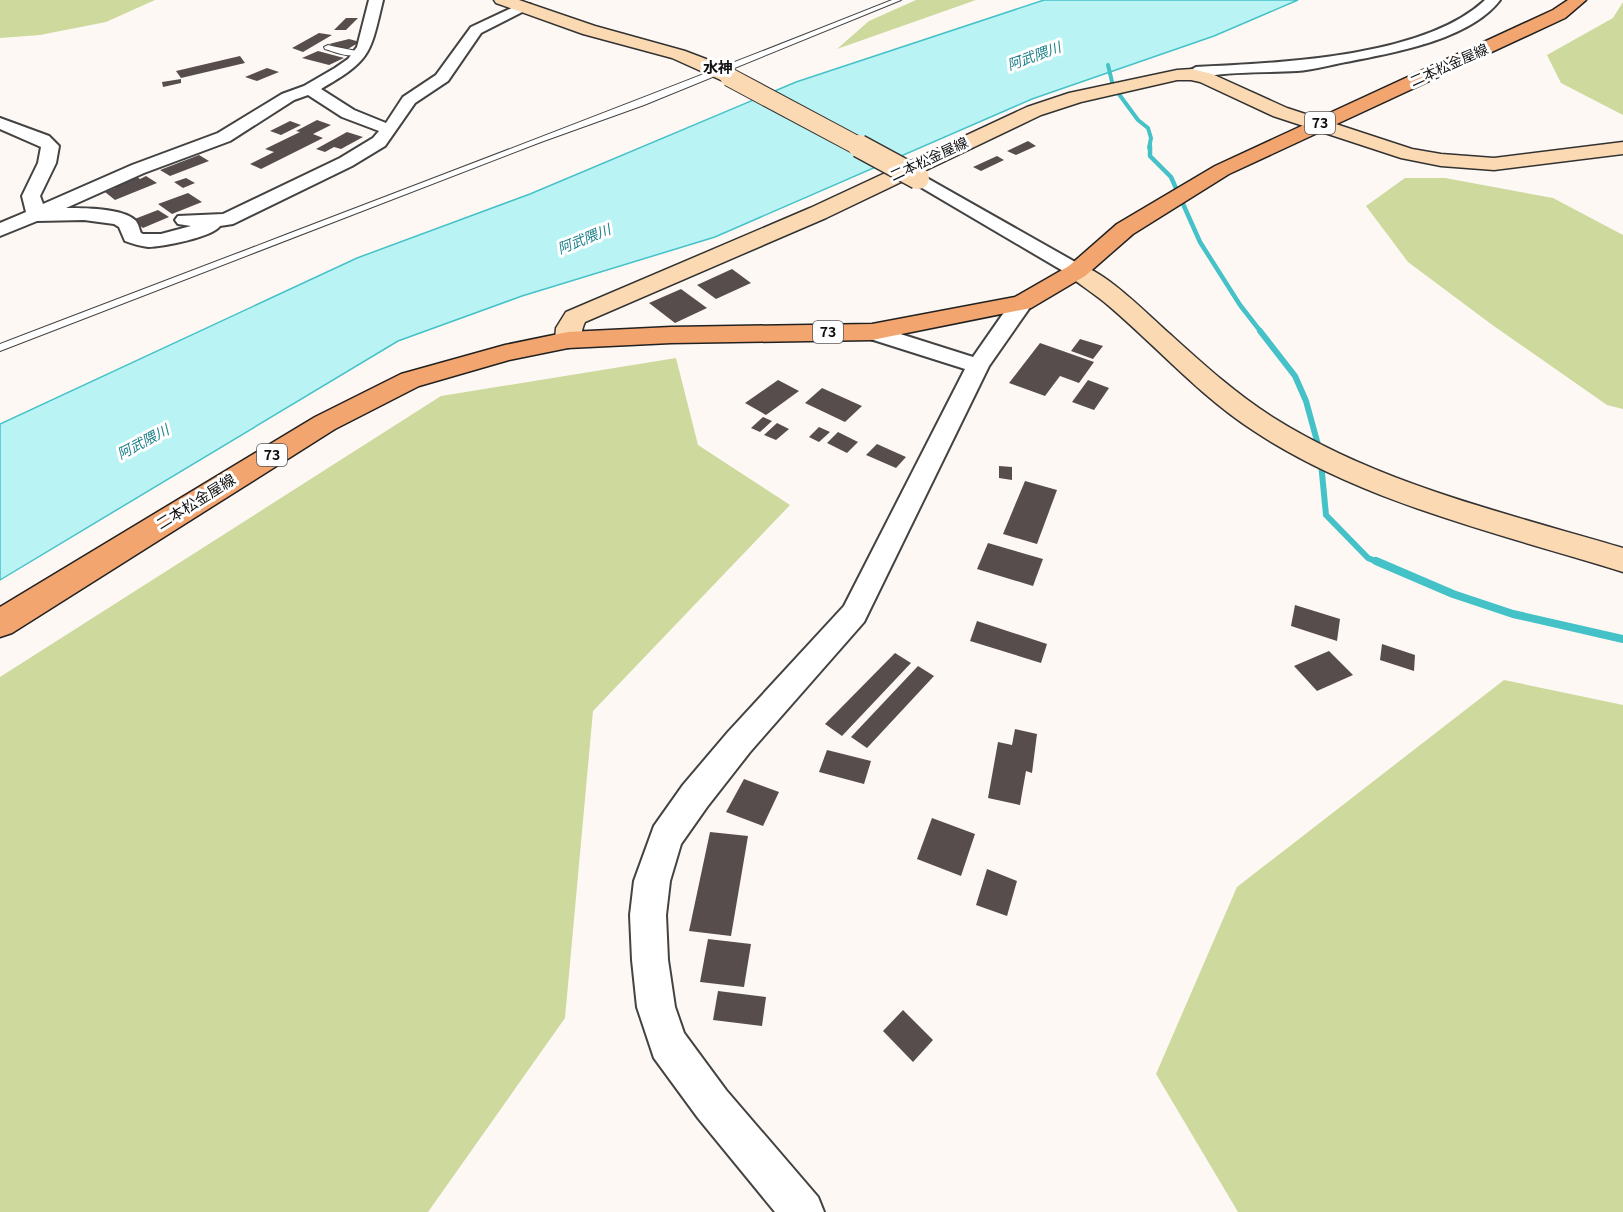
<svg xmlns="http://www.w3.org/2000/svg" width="1623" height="1212" viewBox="0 0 1623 1212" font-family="Georgia,'Noto Sans JP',serif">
  <rect width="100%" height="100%" fill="#fef8f4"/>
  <!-- forest -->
  <g fill="#cdd99d">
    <polygon points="0,0 155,0 106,22 40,35 0,38"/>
    <polygon points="916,0 976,0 837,49 869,21"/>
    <polygon points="1623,2 1623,115 1561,83 1547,55 1613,18"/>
    <polygon points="1405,178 1445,178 1553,198 1623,235 1623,409 1607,405 1491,324 1408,262 1366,206"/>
    <polygon points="676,358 698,445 790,505 593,711 565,1018 428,1212 0,1212 0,677 441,396"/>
    <polygon points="1504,680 1623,705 1623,1212 1238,1212 1156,1074 1237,887"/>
  </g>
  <!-- water -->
  <polygon fill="#baf3f4" stroke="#44c2c8" stroke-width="1.5" points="1044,0 1298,0 1214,36 1032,99 715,237 522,296 398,341 0,580 0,424 357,258 530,194 796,82"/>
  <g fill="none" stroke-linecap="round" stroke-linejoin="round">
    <!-- stream-far3 -->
    <polyline stroke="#44c2c8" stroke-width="4" points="1108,65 1113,86 1138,120 1148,128 1151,138 1149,148"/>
    <!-- stream-far2 -->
    <polyline stroke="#44c2c8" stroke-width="4.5" points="1150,146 1150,156 1171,177 1200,242 1240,305 1261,332"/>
    <!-- stream-far1 -->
    <polyline stroke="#44c2c8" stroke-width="6" points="1260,331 1295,376 1306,401 1320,452 1326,515 1368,558 1380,563"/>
    <!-- stream -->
    <polyline stroke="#44c2c8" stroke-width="8" points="1376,561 1453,594 1513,614 1623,639"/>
  </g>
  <!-- building -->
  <g fill="#584d4d">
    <polygon points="346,18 358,18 346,30 334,30"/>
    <polygon points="319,33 332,35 303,52 292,48"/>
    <polygon points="349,39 360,42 346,50 329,44"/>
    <polygon points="318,51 344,58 329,65 302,58"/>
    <polygon points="240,56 245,63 181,78 176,71"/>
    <polygon points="267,68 279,72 257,81 245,77"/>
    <polygon points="181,79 181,83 163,87 162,82"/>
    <polygon points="317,120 331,125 313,134 323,138 261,169 250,164 274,152 265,149 300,132 296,131"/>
    <polygon points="290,121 301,125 281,135 270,131"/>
    <polygon points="347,132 363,137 341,149 334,147 325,152 316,149"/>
    <polygon points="1028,141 1036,146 1016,155 1007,151"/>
    <polygon points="199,155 209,161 170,176 160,170"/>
    <polygon points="997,156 1004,160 981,171 973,167"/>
    <polygon points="136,176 140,179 146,176 157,183 115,200 105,192 115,188 111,186"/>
    <polygon points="186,178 195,183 183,188 174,182"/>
    <polygon points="188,193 202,202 172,214 158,204"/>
    <polygon points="158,210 169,217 143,228 132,220"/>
    <polygon points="732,269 751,283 716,299 697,285"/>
    <polygon points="681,289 707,308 675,323 649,303"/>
    <polygon points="1080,339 1103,346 1093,359 1071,351"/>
    <polygon points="1040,343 1094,362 1079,383 1060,376 1045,396 1009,383"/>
    <polygon points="778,380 799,391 766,415 745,403"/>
    <polygon points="1088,380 1109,388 1094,410 1072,402"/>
    <polygon points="822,388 862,406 845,422 805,403"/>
    <polygon points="763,417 772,421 760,432 751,428"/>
    <polygon points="777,423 789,429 776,440 764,435"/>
    <polygon points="819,427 830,432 819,442 809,437"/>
    <polygon points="838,432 858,442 847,453 827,443"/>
    <polygon points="877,444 906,457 896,468 866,455"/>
    <polygon points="999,466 1012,467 1012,480 999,478"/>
    <polygon points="1025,481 1057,490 1037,544 1003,534"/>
    <polygon points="988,543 1043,559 1033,586 977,569"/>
    <polygon points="1295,605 1340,619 1337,641 1291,626"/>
    <polygon points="977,621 1047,644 1041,663 970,641"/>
    <polygon points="1382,644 1415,655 1414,671 1380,660"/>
    <polygon points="1329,651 1353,675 1317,691 1294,666"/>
    <polygon points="895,653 911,663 842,736 825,724"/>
    <polygon points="918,666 934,676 867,748 851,737"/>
    <polygon points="1015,729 1037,734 1032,773 1026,771 1020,805 988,798 998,742 1012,745"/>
    <polygon points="827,750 871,761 864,784 819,772"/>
    <polygon points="744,779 779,792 763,826 726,812"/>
    <polygon points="932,818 975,834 961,876 917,859"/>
    <polygon points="710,832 748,836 731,936 689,931"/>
    <polygon points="987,869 1017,881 1007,916 976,905"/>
    <polygon points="708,939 751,944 744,987 700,982"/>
    <polygon points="718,991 766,997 762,1026 713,1020"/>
    <polygon points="903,1010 933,1040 913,1062 883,1031"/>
  </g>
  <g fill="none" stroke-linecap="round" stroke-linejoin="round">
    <defs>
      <g id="lane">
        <path d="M 892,0 L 901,0 L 644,105 L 541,142 L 0,351 L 0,344 C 297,230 596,118 892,0 Z"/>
        <path d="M 328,45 C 337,48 357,50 363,53 C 351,59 338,53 325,49 L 324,47 Z"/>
      </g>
      <g id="street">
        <path d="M 369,0 L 383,0 C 370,55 371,60 321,89 L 354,110 L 386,123 L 403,97 L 436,75 L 471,27 L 520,4 L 530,4 L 532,7 L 481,33 L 448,81 L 415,103 L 385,146 L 352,166 L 233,224 L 220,226 C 213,237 162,247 148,247 C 140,246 133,244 125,241 L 119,227 L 114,224 L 84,220 L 37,221 L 0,236 L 0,223 L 26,212 L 22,196 L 38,163 L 41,147 L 0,129 L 0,118 L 49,136 L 59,146 L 56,163 L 40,196 L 43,204 L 132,165 L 218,133 L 282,94 L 304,86 L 335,68 L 348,59 L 357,47 ZM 308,95 L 342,117 L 379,131 L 373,138 L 340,158 L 223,214 L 178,216 L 175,220 L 178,224 L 191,226 L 161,234 L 143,234 L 141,233 C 139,229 139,224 135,220 C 122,208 83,208 66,208 L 144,173 L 230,141 L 294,100 Z"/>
        <path d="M 1485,0 L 1500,0 C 1470,40 1392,53 1346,62 C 1330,65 1313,70 1297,71 C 1263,73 1225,71 1192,79 L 1184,74 L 1196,67 C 1276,63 1424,58 1485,0 Z"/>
        <polygon points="918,173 1084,267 1087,271 1084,275 1077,277 1070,275 912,182 909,178 912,174"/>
        <polygon points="1022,297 1030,298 1033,303 989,366 864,622 750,752 707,807 681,844 670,881 666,915 668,960 675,1007 684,1033 726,1090 818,1197 824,1212 775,1212 698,1118 654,1058 637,1007 632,960 630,915 634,881 654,826 683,785 728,732 844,606 965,369 864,337 861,332 864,327 872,325 973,357 1014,298"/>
      </g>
      <g id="secondary">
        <polygon points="494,0 519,0 595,26 685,51 719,64 738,77 735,81 723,81 672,58 583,34 496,3"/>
        <path d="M 1192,69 L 1212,74 L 1287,108 L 1412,149 L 1441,154 L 1494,158 L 1623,142 L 1623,154 L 1494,170 L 1441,166 L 1401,158 L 1273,116 L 1200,82 L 1191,80 L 1177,80 L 1081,102 L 1041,115 L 826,218 L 585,322 C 581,330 582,338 577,345 L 568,348 L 559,345 L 555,340 L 556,328 L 566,312 L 810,208 L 1027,107 L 1069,93 L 1177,70 Z"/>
        <path d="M 1077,264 C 1106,271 1148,315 1171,335 C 1203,364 1237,395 1274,418 C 1379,484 1505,513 1623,548 L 1623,572 C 1501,534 1361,502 1254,431 C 1200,396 1157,347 1109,306 C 1096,295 1082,286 1069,276 L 1065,271 L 1069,266 Z"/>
      </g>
      <polygon id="primary" points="1568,0 1586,0 1565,18 1229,174 1133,234 1085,276 1031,308 872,340 671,343 568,348 509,360 419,386 335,429 12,633 0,637 0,607 315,417 401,374 505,345 568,332 671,327 872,324 1015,297 1069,266 1117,224 1215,166 1553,10"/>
    </defs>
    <!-- lane casing -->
    <use href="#lane" stroke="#434343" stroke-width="2"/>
    <!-- street casing -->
    <use href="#street" stroke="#434343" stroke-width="4"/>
    <!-- secondary casing -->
    <use href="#secondary" stroke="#323232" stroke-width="3"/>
    <!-- primary casing -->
    <use href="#primary" stroke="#212121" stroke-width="3"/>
    <!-- lane -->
    <use href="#lane" fill="#fff" fill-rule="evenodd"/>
    <!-- street -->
    <use href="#street" fill="#fff" fill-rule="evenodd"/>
    <!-- secondary -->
    <use href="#secondary" fill="#fbd9b2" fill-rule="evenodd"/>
    <!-- primary -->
    <use href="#primary" fill="#f3a56f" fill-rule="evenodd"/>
    <defs>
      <polyline id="secondary-bridge-far1" points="729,77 862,148"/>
      <polyline id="secondary-bridge" points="859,146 918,178"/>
    </defs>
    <!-- secondary-bridge-far1 casing -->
    <use href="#secondary-bridge-far1" stroke="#323232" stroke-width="20" stroke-linecap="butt"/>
    <!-- secondary-bridge casing -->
    <use href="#secondary-bridge" stroke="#323232" stroke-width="25" stroke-linecap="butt"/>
    <!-- secondary-bridge-far1 -->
    <use href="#secondary-bridge-far1" stroke="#fbd9b2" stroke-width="18"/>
    <!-- secondary-bridge -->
    <use href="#secondary-bridge" stroke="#fbd9b2" stroke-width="22"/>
  </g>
  <g text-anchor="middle" stroke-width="6" stroke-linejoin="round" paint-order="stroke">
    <!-- far-water labels -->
    <g font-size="14" font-style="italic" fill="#1b8089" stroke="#fff">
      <text transform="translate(1034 56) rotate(-20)" y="5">阿武隈川</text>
      <text transform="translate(584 239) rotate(-22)" y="5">阿武隈川</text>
      <text transform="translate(143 442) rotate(-28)" y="5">阿武隈川</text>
    </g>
    <!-- far-street labels -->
    <g font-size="14" fill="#101010" stroke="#fff">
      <text transform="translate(1449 65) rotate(-24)" y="5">二本松金屋線</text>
      <text transform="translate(929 159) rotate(-25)" y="5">二本松金屋線</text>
    </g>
    <!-- shield labels -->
    <g fill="#fff" stroke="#585858" stroke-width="1.5">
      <rect x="1305" y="112" width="30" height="22" rx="4.5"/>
      <rect x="813" y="321" width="30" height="22" rx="4.5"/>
      <rect x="257" y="444" width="30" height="22" rx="4.5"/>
    </g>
    <g font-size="14" font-weight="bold" fill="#101010">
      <text x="1320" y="128">73</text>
      <text x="828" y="337">73</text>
      <text x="272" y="460">73</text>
    </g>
    <!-- far-quarter labels -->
    <g font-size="15" font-weight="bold" fill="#101010" stroke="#fff">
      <text x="718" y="73">水神</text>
    </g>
    <!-- street labels -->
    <g font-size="15" fill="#101010" stroke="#fff">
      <text transform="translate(196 502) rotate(-32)" y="5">二本松金屋線</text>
    </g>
  </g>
</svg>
